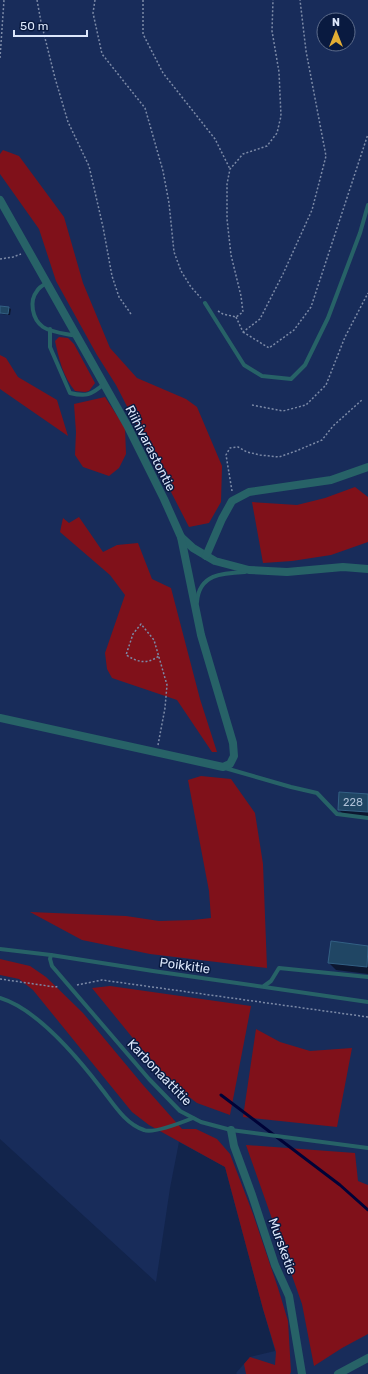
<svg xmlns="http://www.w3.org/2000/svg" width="368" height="1374" viewBox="0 0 368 1374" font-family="Rubik,sans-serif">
  <rect width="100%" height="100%" fill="#12244b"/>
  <!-- built -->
  <path fill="#182c5a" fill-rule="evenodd" d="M 0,0 L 368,0 L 368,1374 L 237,1374 L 236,1373 L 250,1357 L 275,1351 L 263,1309 L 225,1167 L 179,1142 L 170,1188 L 156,1282 L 0,1139 ZM 324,20 L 348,20 L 348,44 L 324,44 Z"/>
  <!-- green -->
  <g fill="#80111a">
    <polygon points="3,150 19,156 64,217 83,283 110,348 137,378 186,399 197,407 222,466 221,502 209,523 189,527 116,385 97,355 56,281 39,229 0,174 0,154"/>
    <path d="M 59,337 L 68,338 L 74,344 L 95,383 L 89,391 L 85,392 L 75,391 C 63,377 59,359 55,341 Z"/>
    <polygon points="0,355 6,358 18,377 57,400 68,436 0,389"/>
    <polygon points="105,397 125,428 126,454 119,468 109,476 83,467 75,455 76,432 74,404"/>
    <polygon points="355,487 368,497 368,542 331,555 292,561 263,563 252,502 297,505 325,498"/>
    <polygon points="79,517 103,552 117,545 138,543 152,579 171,588 200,699 217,752 212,752 177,700 112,678 107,669 105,653 125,595 110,575 60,532 63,518 69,523"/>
    <polygon points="201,776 231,779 255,813 263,864 267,968 150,954 82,940 30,912 126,916 159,921 193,920 211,918 209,891 188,780"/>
    <polygon points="0,959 30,966 46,977 83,1013 143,1085 182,1129 196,1129 217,1139 230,1154 253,1214 278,1288 288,1321 291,1372 290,1374 246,1374 244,1364 250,1357 275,1365 276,1352 263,1309 225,1167 149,1125 132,1112 33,990 19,979 0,975"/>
    <polygon points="110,986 251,1006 230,1115 197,1103 167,1080 92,988"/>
    <polygon points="256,1029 280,1042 310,1051 352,1048 337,1127 243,1117"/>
    <polygon points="246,1145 355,1153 358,1181 368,1185 368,1334 342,1348 314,1366 302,1304"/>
  </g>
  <!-- shadow -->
  <g fill="#0007">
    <polygon points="0,307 9,308 11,309 10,315 1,314"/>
    <polygon points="368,795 368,818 345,816 339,810"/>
    <polygon points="332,942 368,947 368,974 336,970 329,963"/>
  </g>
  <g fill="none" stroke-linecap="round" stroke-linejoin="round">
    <!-- stream -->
    <polyline stroke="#000337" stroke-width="3" points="221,1095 340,1185 368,1210"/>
  </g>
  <!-- building -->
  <g fill="#204664" stroke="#336084">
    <polygon points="0,306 9,307 8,314 0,313"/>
    <polygon points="339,792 368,794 368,812 338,810"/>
    <polygon points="331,941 368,946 367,967 328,963"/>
  </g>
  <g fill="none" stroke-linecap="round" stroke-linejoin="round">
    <!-- path -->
    <g stroke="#7c8aa7" stroke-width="1.5" stroke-dasharray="2 2" stroke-linecap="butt">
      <polyline points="37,0 41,22 55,78 68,122 89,166 103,227 112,276 119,297 131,314"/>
      <polyline points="95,0 93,13 102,54 145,108 163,171 169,203 174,252 181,271 191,287 201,298"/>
      <polyline points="143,0 143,34 163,73 215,139 230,169"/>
      <polyline points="0,58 4,0"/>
      <polyline points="0,259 13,257 21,254"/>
      <polyline points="218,311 223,314 236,317 243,312 241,296 231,255 227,219 227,184 230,169 243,154 267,146 277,133 281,116 279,72 272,31 273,0"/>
      <polyline points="236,317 243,332 260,319 283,274 312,210 326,156 306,51 300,0"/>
      <polyline points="243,332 269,348 294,330 311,307 368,134"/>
      <polyline points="252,405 283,411 306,405 326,385 345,337 368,293"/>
      <polyline points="232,491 226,455 230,448 238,447 247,452 260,455 279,457 296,451 322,440 333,426 363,399"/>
      <path d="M 158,745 L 165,708 L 167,685 L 154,640 L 141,624 L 133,634 L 126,655 C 138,662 146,665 159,656"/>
      <polyline points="0,979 55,987 59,986"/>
      <polyline points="77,985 102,980 368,1017"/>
    </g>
    <!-- lane -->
    <g stroke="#276267" stroke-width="4">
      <path d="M 47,283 C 43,285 39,287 37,291 C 29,301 32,319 43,327 C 50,332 67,334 76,336"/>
      <polyline points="205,303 244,365 262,376 291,379 305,365 328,318 360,233 368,205"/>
      <path d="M 50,329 L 50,347 L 70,393 C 86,397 91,395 104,384"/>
      <path d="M 197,602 C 199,574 222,573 245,572"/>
      <polyline points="225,768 291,787 317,793 337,814 368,818"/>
      <polyline points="0,949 51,955 153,971 368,1002"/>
      <polyline points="51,955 50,959 52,966 149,1079 180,1111 201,1122 231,1130 368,1148"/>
      <polyline points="264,986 271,981 279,968 368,977"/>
      <path d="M 0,998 C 37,1009 78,1058 101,1088 C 113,1103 125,1124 144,1130 C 153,1134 183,1122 193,1118"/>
    </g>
    <!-- street -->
    <g stroke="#276267" stroke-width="8">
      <polyline points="0,200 127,425 164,499 181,537 193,548 215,561 249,570 287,572 343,567 368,569"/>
      <polyline points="206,556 222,519 232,501 249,492 331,480 368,467"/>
      <polyline points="0,718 223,767 230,764 234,756 233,743 201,635 181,537"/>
      <polyline points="231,1130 234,1146 252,1195 275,1265 289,1296 302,1374"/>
      <polyline points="338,1374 368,1358"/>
    </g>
  </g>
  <g text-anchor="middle" stroke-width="3" stroke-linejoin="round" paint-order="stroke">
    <!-- number labels -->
    <g font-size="11" fill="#adbfd5">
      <text x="353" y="806">228</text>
    </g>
    <!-- street labels -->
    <g font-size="13" fill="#dce7fb" stroke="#091a40">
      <text transform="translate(151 448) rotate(63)" y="5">Riihivarastontie</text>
      <text transform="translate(185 965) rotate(8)" y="5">Poikkitie</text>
      <text transform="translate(160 1072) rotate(46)" y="5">Karbonaattitie</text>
      <text transform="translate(283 1246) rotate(70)" y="5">Mursketie</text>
    </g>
  </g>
  <!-- north arrow -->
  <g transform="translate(336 32)"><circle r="19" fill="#091a40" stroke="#5d6c8b"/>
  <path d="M0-3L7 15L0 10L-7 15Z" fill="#e3ae34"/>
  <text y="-6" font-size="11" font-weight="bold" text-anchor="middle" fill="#dce7fb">N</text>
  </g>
  <!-- scale -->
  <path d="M14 30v6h73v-6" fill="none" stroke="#dce7fb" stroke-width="2"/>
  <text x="20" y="30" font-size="12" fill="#dce7fb" stroke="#091a40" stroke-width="3" paint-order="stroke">50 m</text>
</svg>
